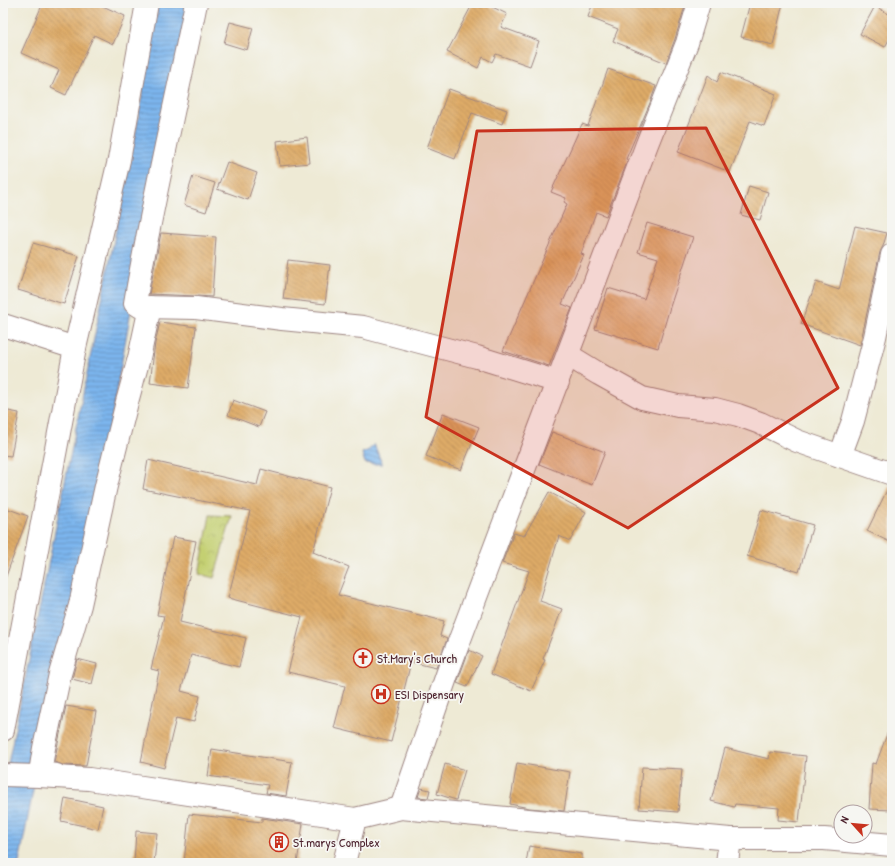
<svg xmlns="http://www.w3.org/2000/svg" width="895" height="866" viewBox="0 0 895 866" font-family="'Patrick Hand',sans-serif">
  <defs>
    <pattern id="park-crowns" width="20" height="18" patternUnits="userSpaceOnUse"><rect width="20" height="18" fill="#c4d072"/><path d="M2 6a3 3 0 1 1 6 0M12 15a3 3 0 1 1 6 0" fill="none" stroke="#aab263"/></pattern>
    <pattern id="water-rules" width="6" height="5" patternUnits="userSpaceOnUse"><rect width="6" height="5" fill="#7cb5ed"/><path d="M0 2.5h6" fill="none" stroke="#6893c0"/></pattern>
    <pattern id="building-back-hatch" width="6" height="6" patternUnits="userSpaceOnUse"><rect width="6" height="6" fill="#deab68"/><path d="M-1 5l2 2M0 0l6 6M5-1l2 2" fill="none" stroke="#b68b56"/></pattern>
  </defs>
  <rect width="100%" height="100%" fill="#f6f6f2"/>
  <filter id="ink" filterUnits="userSpaceOnUse"><feTurbulence type="fractalNoise" baseFrequency=".025" numOctaves="2"/><feDisplacementMap in="SourceGraphic" scale="8" xChannelSelector="R" yChannelSelector="G"/><feConvolveMatrix kernelMatrix="1 2 1 2 8 2 1 2 1" color-interpolation-filters="sRGB"/></filter>
  <filter id="wash" filterUnits="userSpaceOnUse"><feTurbulence type="fractalNoise" baseFrequency=".012" numOctaves="4" result="noise"/><feDisplacementMap in="SourceGraphic" scale="16" xChannelSelector="R" yChannelSelector="G"/><feGaussianBlur stdDeviation="0.9" result="paint"/><feColorMatrix in="noise" values="0 0 0 0 0 0 0 0 0 0 0 0 0 0 0 0 0 1.4 0 .05"/><feComposite in="paint" operator="in"/></filter>
  <g filter="url(#wash)">
    <rect width="100%" height="100%" fill="#eeead5"/>
    <!-- park -->
    <polygon fill="url(#park-crowns)" stroke="#87784e" points="210,515 232,516 214,578 199,574"/>
    <!-- water -->
    <g fill="url(#water-rules)" stroke="#636a8c">
      <polygon points="158,3 189,3 163,133 97,499 50,704 19,863 3,863 3,788 135,136"/>
      <polygon points="374,444 382,464 374,464 365,463 362,453 369,450"/>
    </g>
    <g id="blocks">
      <!-- building -->
      <g fill="url(#building-back-hatch)">
        <polygon points="43,3 96,3 125,16 113,44 94,35 66,95 51,88 59,70 21,53"/>
        <polygon points="473,3 484,3 507,14 501,27 539,41 530,66 496,54 492,62 483,57 478,68 447,52"/>
        <polygon points="593,3 686,3 675,39 666,63 613,41 618,29 588,17"/>
        <polygon points="750,3 783,3 773,45 741,37"/>
        <polygon points="875,6 892,16 892,34 885,47 860,34"/>
        <polygon points="230,22 253,28 247,50 224,43"/>
        <polygon points="608,69 656,86 650,103 626,159 628,160 606,216 596,212 581,254 584,255 562,304 572,308 558,343 549,366 503,351 567,204 564,202 566,198 551,192 582,124 588,126"/>
        <polygon points="721,72 776,94 764,126 750,121 730,172 678,152 708,75 717,82"/>
        <polygon points="449,89 507,110 502,124 472,113 455,159 427,148"/>
        <polygon points="307,137 310,163 280,166 277,141"/>
        <polygon points="227,162 257,173 248,200 217,189"/>
        <polygon points="193,176 215,183 206,212 184,205"/>
        <polygon points="749,186 768,192 760,220 741,215"/>
        <polygon points="647,223 693,237 670,307 658,348 595,329 608,288 644,299 658,258 638,252"/>
        <polygon points="855,226 887,233 883,246 880,252 860,345 801,324 816,282 839,290"/>
        <polygon points="161,233 216,237 212,297 196,296 149,294"/>
        <polygon points="33,243 79,256 64,304 18,290"/>
        <polygon points="288,260 330,265 325,304 283,299"/>
        <polygon points="160,322 196,327 188,388 150,383 155,343"/>
        <polygon points="233,400 265,412 259,427 228,415"/>
        <polygon points="3,410 19,413 11,456 3,455"/>
        <polygon points="443,413 479,427 461,470 426,456"/>
        <polygon points="552,432 605,452 592,485 539,464"/>
        <polygon points="148,460 257,485 261,469 330,487 313,552 349,567 338,595 444,621 440,636 447,639 436,668 411,662 391,742 334,728 345,686 288,672 302,617 228,598 250,511 143,489"/>
        <polygon points="889,486 892,486 892,543 867,531"/>
        <polygon points="549,492 586,512 570,541 559,536 540,601 562,609 543,659 545,660 531,691 491,674 529,571 502,563 514,533 524,536"/>
        <polygon points="3,507 28,516 5,579 3,578"/>
        <polygon points="761,510 813,525 799,572 747,556"/>
        <polygon points="173,537 196,541 180,622 246,638 239,667 191,655 181,691 200,696 194,722 176,718 164,768 141,762 159,671 151,669 164,616 157,615"/>
        <polygon points="469,650 482,656 467,687 457,683"/>
        <polygon points="77,659 97,664 92,684 72,679"/>
        <polygon points="66,706 96,711 86,766 63,765 54,762"/>
        <polygon points="890,726 892,726 892,810 869,809 872,763 876,764"/>
        <polygon points="725,748 769,759 770,752 806,756 799,822 778,820 779,808 735,804 734,807 711,801"/>
        <polygon points="212,749 292,762 286,796 266,793 268,785 208,776"/>
        <polygon points="517,763 570,772 564,811 529,808 510,804"/>
        <polygon points="445,764 465,770 456,800 437,794"/>
        <polygon points="642,767 682,769 678,812 639,809"/>
        <polygon points="421,788 430,790 428,798 418,797"/>
        <polygon points="65,798 103,806 98,829 61,821"/>
        <polygon points="189,814 262,822 262,818 303,824 297,863 184,863"/>
        <polygon points="136,831 157,833 154,863 134,863"/>
        <polygon points="529,846 582,854 582,863 526,863"/>
      </g>
    </g>
  </g>
  <g filter="url(#ink)">
    <use href="#blocks" fill-opacity="0" stroke="#9c8480" stroke-width="1"/>
    <g fill="none" stroke-linecap="round" stroke-linejoin="round">
      <defs>
        <g id="minor">
          <path d="M 196,3 C 176,103 152,203 135,303 L 141,307 L 196,308 L 282,319 L 363,327 L 477,357 L 558,382"/>
          <polyline points="3,325 75,348 3,730"/>
          <polyline points="75,348 119,160 147,3"/>
          <polyline points="568,355 599,374 642,398 678,406 715,409 738,415 760,423 797,441 892,474"/>
          <polyline points="840,456 853,421 875,337 892,255"/>
          <polyline points="3,775 39,776 89,779 355,819 401,808 730,839 824,839 892,845"/>
          <polyline points="56,775 40,773 44,748 60,674 80,605 106,486 127,402 139,358 150,307"/>
          <polyline points="401,808 451,663 647,144 687,43 699,3"/>
          <polyline points="344,863 355,819"/>
          <polyline points="727,863 730,839"/>
        </g>
      </defs>
      <!-- minor casing -->
      <use href="#minor" stroke="#9c8480" stroke-width="24"/>
      <!-- minor -->
      <use href="#minor" stroke="#fff" stroke-width="22"/>
    </g>
  </g>
  <!-- marked area -->
  <path fill="#c8321e" fill-opacity="0.2" stroke="#c8321e" stroke-width="3" stroke-linejoin="round" d="M 706,128 L 838,388 L 628,528 L 426,417 L 477,131 Z"/>
  <!-- icons -->
  <defs>
    <symbol id="church-ring" viewBox="-11 -11 22 22"><circle r="9.5" fill="#f6f6f2" stroke="#c8321e" stroke-width="1.5"/><path d="M-1.2-6h2.4v3.5h3.3v2.4h-3.3V6h-2.4V-.1h-3.3v-2.4h3.3Z" fill="#c8321e"/></symbol>
    <symbol id="hospital-ring" viewBox="-11 -11 22 22"><circle r="9.5" fill="#f6f6f2" stroke="#c8321e" stroke-width="1.5"/><path d="M-5-5h3v3.5h4V-5h3V5h-3V1.5h-4V5h-3Z" fill="#c8321e"/></symbol>
    <symbol id="building-ring" viewBox="-11 -11 22 22"><circle r="9.5" fill="#f6f6f2" stroke="#c8321e" stroke-width="1.5"/><path d="M-4-6H4V6H1V3H-1V6H-4ZM-2.5-4.3h1.7v1.8h-1.7ZM.8-4.3h1.7v1.8H.8ZM-2.5-1h1.7V.8h-1.7ZM.8-1h1.7V.8H.8Z" fill="#c8321e"/></symbol>
  </defs>
  <g fill-rule="evenodd">
    <use href="#church-ring" x="352" y="647" width="22" height="22"/>
    <use href="#hospital-ring" x="370" y="683" width="22" height="22"/>
    <use href="#building-ring" x="268" y="831" width="22" height="22"/>
  </g>
  <g text-anchor="middle" stroke-width="3.5" stroke-linejoin="round" paint-order="stroke">
    <!-- poi labels -->
    <g font-size="13" fill="#4a1f2b" stroke="#f6f6f2" text-anchor="start">
      <text x="377" y="663">St.Mary's Church</text>
      <text x="395" y="699">ESI Dispensary</text>
      <text x="293" y="847">St.marys Complex</text>
    </g>
  </g>
  <!-- margin -->
  <rect width="895" height="866" fill="none" stroke="#f6f6f2" stroke-width="16"/>
  <!-- north arrow -->
  <g transform="translate(853 824) rotate(297)"><circle r="19" fill="#f6f6f2" stroke="#b1a0a2"/>
  <path d="M0-3L7 15L0 10L-7 15Z" fill="#c8321e"/>
  <text y="-6" font-size="11" font-weight="bold" text-anchor="middle" fill="#4a1f2b">N</text>
  </g>
</svg>
